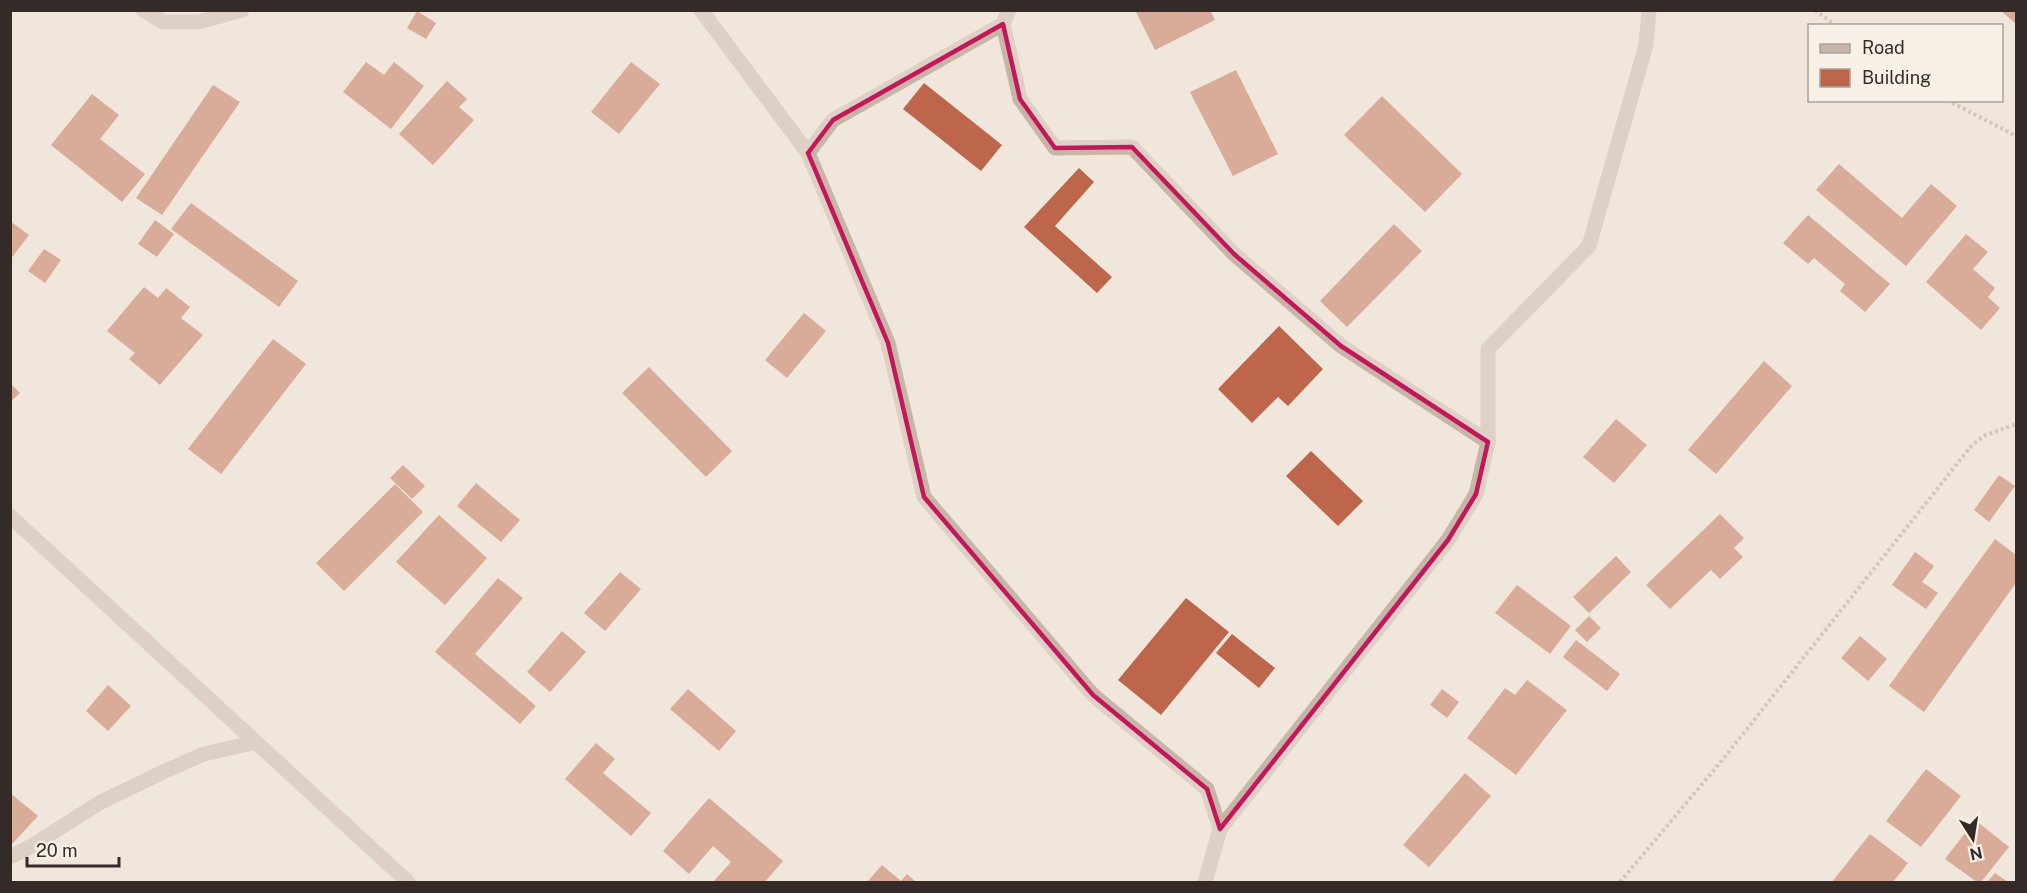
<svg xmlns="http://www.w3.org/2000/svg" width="2027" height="893" viewBox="0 0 2027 893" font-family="'Public Sans',sans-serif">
  <rect width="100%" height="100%" fill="#f0e6db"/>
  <!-- building -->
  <g fill="#bd664c">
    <polygon points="1135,10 1210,10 1215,20 1155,50"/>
    <polygon points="2000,10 2016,10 2016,24"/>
    <polygon points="417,11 436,23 426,39 407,28"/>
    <polygon points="366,62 384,75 394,62 424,86 391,129 343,92"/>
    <polygon points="631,62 660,84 619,134 591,112"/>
    <polygon points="1236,70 1278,154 1233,176 1190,92"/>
    <polygon points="447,81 467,99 459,107 474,120 433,165 399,134"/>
    <polygon points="924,83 1002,145 981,171 903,109"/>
    <polygon points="213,85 240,102 162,215 136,198"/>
    <polygon points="92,94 119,115 100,139 145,174 122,202 51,145"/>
    <polygon points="1382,96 1462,174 1425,212 1344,135"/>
    <polygon points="1839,164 1902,218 1931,184 1957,206 1906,266 1816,190"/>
    <polygon points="1079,168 1094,182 1055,226 1112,277 1097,293 1024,227"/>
    <polygon points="191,203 298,281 279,307 171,229"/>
    <polygon points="1808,215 1890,284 1865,312 1840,291 1845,284 1814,258 1808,264 1783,243"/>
    <polygon points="155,220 174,234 157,257 138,244"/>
    <polygon points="10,221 29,235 10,260"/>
    <polygon points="1394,224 1422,251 1347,327 1320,301"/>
    <polygon points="1966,234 1988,252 1973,269 1995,288 1988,297 2000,308 1981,330 1926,282"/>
    <polygon points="44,249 61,260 45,283 28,271"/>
    <polygon points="144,287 158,298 166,288 190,307 181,318 203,335 160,385 129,359 135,353 107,331"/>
    <polygon points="804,313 826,331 787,378 765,360"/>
    <polygon points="1279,326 1323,369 1288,406 1278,397 1252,423 1218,389"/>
    <polygon points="273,339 306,364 221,474 188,449"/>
    <polygon points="1764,361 1792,386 1716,474 1688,450"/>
    <polygon points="649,367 732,451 706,477 622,393"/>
    <polygon points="10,383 20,393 10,402"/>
    <polygon points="1616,419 1647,445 1614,483 1583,457"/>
    <polygon points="1311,451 1363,501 1338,526 1286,476"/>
    <polygon points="403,465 425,486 412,499 390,478"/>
    <polygon points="1999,475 2015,486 1989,522 1974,510"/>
    <polygon points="476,483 520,520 501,542 457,506"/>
    <polygon points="395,484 423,512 344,591 316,563"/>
    <polygon points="1720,514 1744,538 1734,548 1743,557 1720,579 1711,570 1670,609 1646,585"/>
    <polygon points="439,515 487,558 445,605 396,562"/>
    <polygon points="1995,539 2016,555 2016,583 1924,712 1889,686"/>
    <polygon points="1915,552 1934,566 1922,582 1938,593 1926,609 1892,585"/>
    <polygon points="1616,556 1631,572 1589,613 1573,597"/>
    <polygon points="620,572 641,589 605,631 584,613"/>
    <polygon points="498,578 523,598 475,654 536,706 520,724 435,652"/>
    <polygon points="1517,585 1571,626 1550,654 1495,613"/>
    <polygon points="1186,598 1229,632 1161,715 1118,680"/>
    <polygon points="1589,616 1601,628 1587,642 1575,630"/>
    <polygon points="562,631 586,652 550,692 527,672"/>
    <polygon points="1232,634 1275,668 1259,688 1216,653"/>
    <polygon points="1860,636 1887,659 1868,681 1841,658"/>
    <polygon points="1576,640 1620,674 1607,691 1563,657"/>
    <polygon points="1527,680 1567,710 1516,775 1467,738 1505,688 1515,695"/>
    <polygon points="108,685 131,706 108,731 86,711"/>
    <polygon points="688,689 736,731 719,751 670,709"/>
    <polygon points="1442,689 1459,702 1447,718 1430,705"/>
    <polygon points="596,743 615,759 603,773 651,813 631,836 565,779"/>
    <polygon points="1926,769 1961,796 1921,847 1886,821"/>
    <polygon points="1465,773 1491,796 1429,867 1403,845"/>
    <polygon points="10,793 38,816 10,846"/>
    <polygon points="709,798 783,861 765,882 713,882 731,862 713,846 689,874 663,851"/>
    <polygon points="1975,820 2009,847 1981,882 1977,882 1945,859"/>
    <polygon points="1870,834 1908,863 1893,882 1832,882"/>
    <polygon points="882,865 901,881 907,874 916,882 867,882"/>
    <polygon points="1995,873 2008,882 1987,882"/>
  </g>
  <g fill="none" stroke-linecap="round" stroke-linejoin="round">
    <!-- path -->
    <g stroke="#b2a092" stroke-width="4" stroke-dasharray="3 3" stroke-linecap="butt">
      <polyline points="1815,10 1836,26"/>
      <polyline points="1947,100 2016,136"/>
      <polyline points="1620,882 1724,758 1972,445 1986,435 2016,424"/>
    </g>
    <!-- minor -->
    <g stroke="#c7b6a8" stroke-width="15">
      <polyline points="143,10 163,22 198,22 242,10"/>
      <polyline points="701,10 808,153 888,343 924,497 1093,695 1207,789 1220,829 1205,882"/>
      <polyline points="1003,24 1020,99 1055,148 1132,147 1234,254 1341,346 1488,442"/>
      <polyline points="808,153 833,120 1003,24 1009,10"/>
      <polyline points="10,516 408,882"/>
      <polyline points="1220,829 1448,540 1476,494 1488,442 1488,349 1589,246 1646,45 1649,10"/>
      <polyline points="10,857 28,848 101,802 163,772 204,754 256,742"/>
    </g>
  </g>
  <!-- marked area -->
  <path d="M0 0H2027V893H0ZM 1003,24 L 1020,99 L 1055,148 L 1132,147 L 1234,254 L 1341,346 L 1488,442 L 1476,494 L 1448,540 L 1220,829 L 1207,789 L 1093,695 L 924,497 L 888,343 L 808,153 L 833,120 Z" fill="#f0e6db" fill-opacity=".55" fill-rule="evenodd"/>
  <path fill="none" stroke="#c2185b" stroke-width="4.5" stroke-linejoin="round" d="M 1003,24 L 1020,99 L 1055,148 L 1132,147 L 1234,254 L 1341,346 L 1488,442 L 1476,494 L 1448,540 L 1220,829 L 1207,789 L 1093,695 L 924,497 L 888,343 L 808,153 L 833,120 Z"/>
  <!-- border -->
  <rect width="2027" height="893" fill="none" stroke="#342b28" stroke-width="24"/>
  <!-- legend -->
  <rect x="1808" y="24" width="195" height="78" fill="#f8f0e7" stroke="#aaa19b" stroke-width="1.5"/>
  <rect x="1820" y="44" width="30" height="9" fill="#c7b6a8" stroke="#aaa19b" stroke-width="1.5"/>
  <text x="1862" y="54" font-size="18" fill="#342b28">Road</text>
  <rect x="1820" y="69" width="30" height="18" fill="#bd664c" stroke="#aaa19b" stroke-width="1.5"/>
  <text x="1862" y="84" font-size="18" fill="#342b28">Building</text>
  <!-- north arrow -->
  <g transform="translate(1973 839) rotate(168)" stroke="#f8f0e7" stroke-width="4.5" paint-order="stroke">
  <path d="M0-4.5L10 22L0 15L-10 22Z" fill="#342b28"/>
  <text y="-9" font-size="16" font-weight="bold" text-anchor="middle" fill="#342b28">N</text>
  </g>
  <!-- scale -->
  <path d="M27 857v9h92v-9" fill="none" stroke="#342b28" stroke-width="3"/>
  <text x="36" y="857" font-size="18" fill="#342b28" stroke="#f8f0e7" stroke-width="4.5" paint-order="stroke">20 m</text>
</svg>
